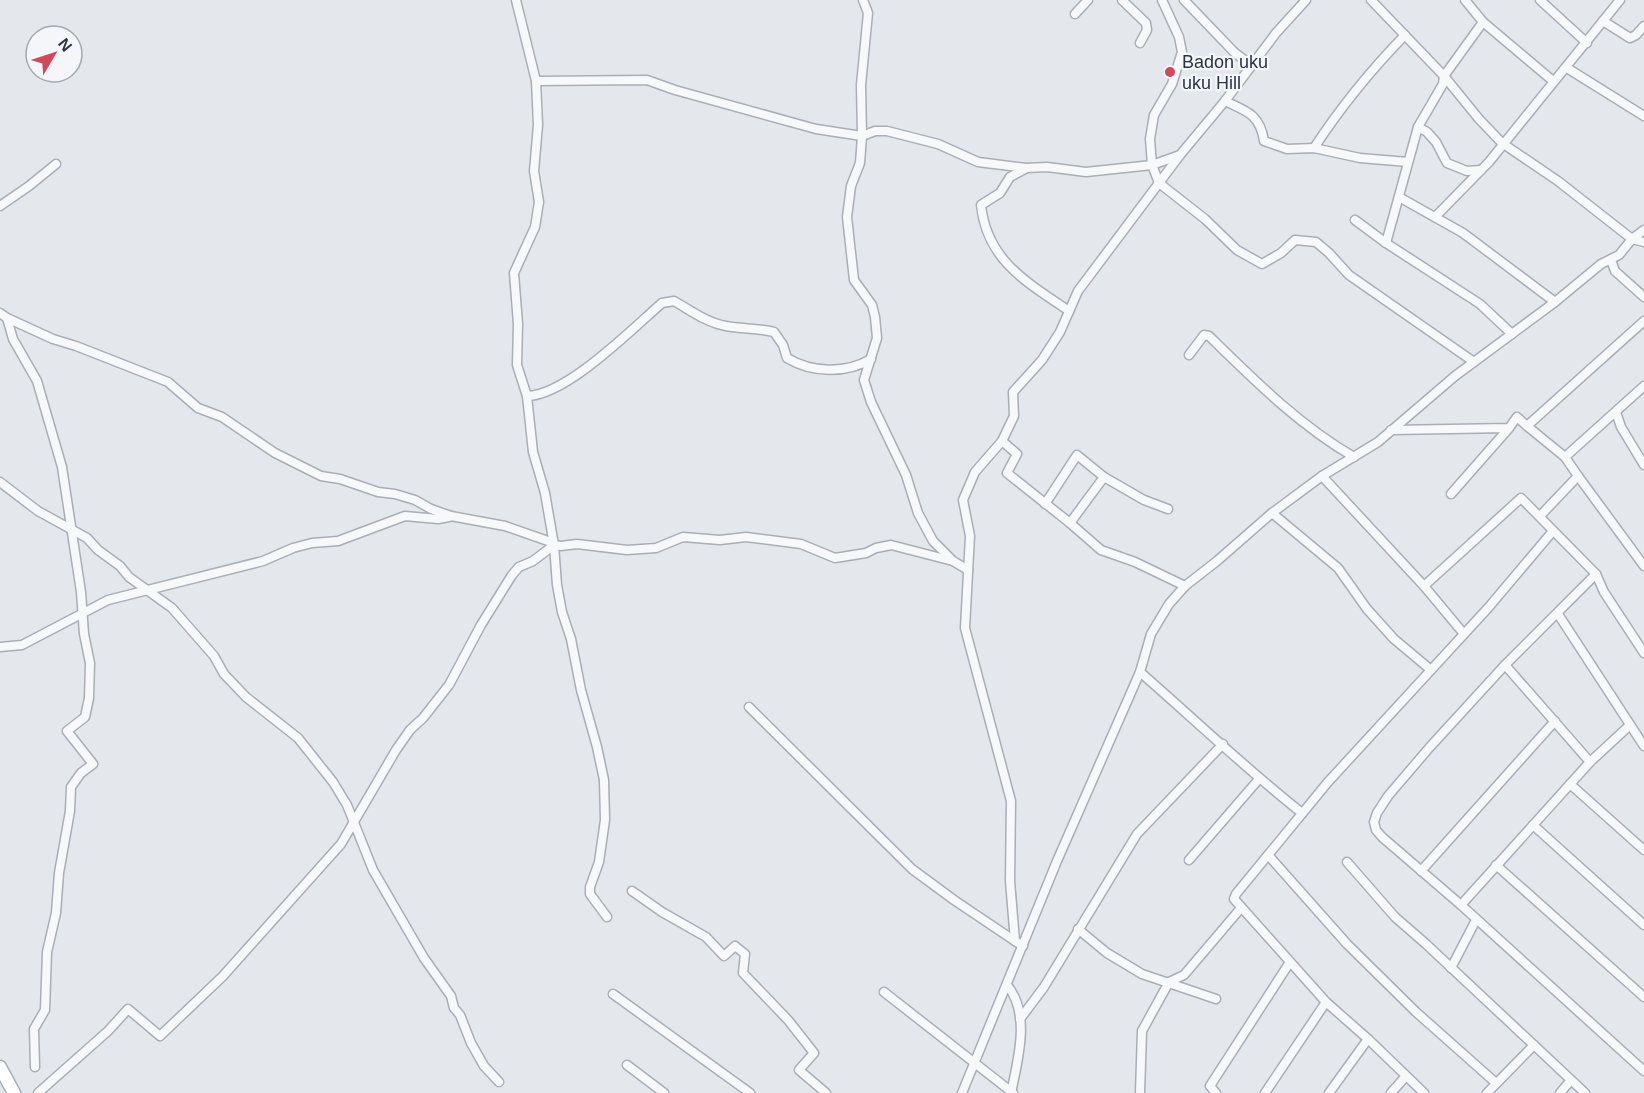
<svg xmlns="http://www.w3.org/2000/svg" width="1644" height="1093" viewBox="0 0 1644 1093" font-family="Arial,sans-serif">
  <rect width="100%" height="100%" fill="#e4e7ec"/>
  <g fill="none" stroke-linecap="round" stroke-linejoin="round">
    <defs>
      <g id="street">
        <polyline points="516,0 536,81 538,125 534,171 539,202 535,227 514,273 518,324 517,365 527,396 533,452 545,493 554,545 557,585 562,612 571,639 581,690 597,747 604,780 605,820 599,862 590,887 590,894 607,917"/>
        <polyline points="863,0 868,13 861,85 862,136 860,163 851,186 847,217 854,280 872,305 875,317 877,338 864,380 871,402 906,475 918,513 933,541 953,561 968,570"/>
        <polyline points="1122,0 1146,23 1147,30 1140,43"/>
        <polyline points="1162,0 1179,37 1182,52 1172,84 1154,115 1150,139 1152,165 1159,183 1205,219 1237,250 1262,264 1281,253 1295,240 1316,242 1329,253 1349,275 1474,362"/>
        <polyline points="1184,0 1235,53 1251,65"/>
        <polyline points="1371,0 1444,76 1479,119 1502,143 1558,181 1632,239 1644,242"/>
        <polyline points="1465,0 1483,22 1553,81"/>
        <polyline points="1540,0 1587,43"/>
        <polyline points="1075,14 1088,0"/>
        <polyline points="1603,21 1620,0"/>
        <polyline points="1567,68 1644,116"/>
        <polyline points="536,81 647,80 675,90 816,129 862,136 875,131 887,131 938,144 978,162 1026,168 1047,167 1086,172 1152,165 1180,155 1225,101 1276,33 1306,0"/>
        <path d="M 1225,101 C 1246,111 1260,114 1264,141 L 1287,149 L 1314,148 L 1360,158 L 1408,162"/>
        <polyline points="1418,127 1427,132 1436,142 1447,163 1467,171 1481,170"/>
        <path d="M 1314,148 C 1340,108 1371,70 1405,35"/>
        <path d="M 1025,169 L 1010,177 L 1000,193 L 981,205 C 987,261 1027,282 1069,311"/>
        <polyline points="1399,197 1463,233 1555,302"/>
        <polyline points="0,206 29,186 56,164"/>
        <polyline points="1435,217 1489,162 1603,21 1630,38 1636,35 1644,26"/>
        <polyline points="1355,220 1386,243 1480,304 1512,334"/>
        <polyline points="1386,243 1418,127 1443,84 1444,76 1483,22"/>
        <polyline points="1611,260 1615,271 1644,297"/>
        <polyline points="0,313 7,318 53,339 76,346 168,382 198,408 222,417 275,453 321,476 340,479 378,492 395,494 415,500 431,509 451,516 505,526 548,541 554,545 561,546 577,544 627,550 656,548 683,537 720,540 746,537 801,544 835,558 866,553 876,548 891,545 953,561"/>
        <polyline points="7,318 13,339 37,381 62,467 81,592 84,634 90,663 89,698 85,717 67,731 93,764 81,773 71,787 70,811 59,873 56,913 47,952 45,1010 34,1029 35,1067"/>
        <path d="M 1189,355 L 1204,335 L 1209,336 C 1254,380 1300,426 1354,457"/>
        <path d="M 527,396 C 567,395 632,329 662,303 L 674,301 C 690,310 707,323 726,326 C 742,329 758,328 774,332 L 783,345 L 787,358 C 812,373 846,374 871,359"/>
        <polyline points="1616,412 1621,427 1644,465"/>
        <polyline points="1391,430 1509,428 1517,417 1527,426"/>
        <polyline points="1002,441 1017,454 1007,473 1070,523 1101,550 1135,562 1185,586"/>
        <polyline points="1565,457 1527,426 1644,321"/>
        <polyline points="1322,476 1424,586 1464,634"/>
        <polyline points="1578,476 1644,566"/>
        <polyline points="0,482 38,511 87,538 98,550 120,566 129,577 172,608 214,656 224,674 246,697 298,738 333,782 347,805 373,870 424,958 451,996 454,1008 460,1015 471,1043 484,1066 499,1082"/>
        <polyline points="1451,494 1509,428"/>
        <polyline points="1045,504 1077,455 1104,477"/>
        <polyline points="1272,513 1338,568 1367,609 1394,639 1431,670"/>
        <polyline points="1540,516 1578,476 1565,457 1644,386"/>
        <polyline points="1070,523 1104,477 1144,500 1168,509"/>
        <polyline points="1596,574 1505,665 1429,748 1388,796 1377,813 1374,822 1376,830 1382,837 1461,905 1644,1071"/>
        <polyline points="1424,586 1521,498 1596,574 1604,592 1644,653"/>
        <polyline points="1558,614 1644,746"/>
        <polyline points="0,647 22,645 108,600 263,561 293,548 312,543 338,541 405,516 438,519 449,517"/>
        <polyline points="1505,665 1590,762"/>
        <path d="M 1140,672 C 1194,719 1246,769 1302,813"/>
        <polyline points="749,707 912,869 954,900 1015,941"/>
        <polyline points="1570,784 1644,850"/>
        <polyline points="1533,825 1644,925"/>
        <polyline points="1268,855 1347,944 1416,1012 1496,1083"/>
        <polyline points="1189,860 1259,779"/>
        <polyline points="1347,862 1395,917 1426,944 1585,1093"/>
        <polyline points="1496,865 1644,997"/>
        <polyline points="1421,871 1555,721"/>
        <polyline points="632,891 662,912 706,937 724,956 735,946 745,954 743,973 788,1020 814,1053 799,1070 826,1093"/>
        <polyline points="1461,905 1590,762 1630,725"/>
        <polyline points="1078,929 1107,953 1142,974 1216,999"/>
        <polyline points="1023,946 1015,941 1010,881 1011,801 965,628 970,536 963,500 975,472 1002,441 1014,416 1013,392 1042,360 1060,332 1078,291 1180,155"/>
        <polyline points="1451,968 1476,920"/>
        <path d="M 1007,985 C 1031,1014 1018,1059 1011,1093"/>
        <polyline points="884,992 1013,1093"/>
        <polyline points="613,994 750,1093"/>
        <polyline points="1020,1019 1044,987 1137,834 1223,744"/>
        <polyline points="627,1065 664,1093"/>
        <polyline points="38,1093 108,1031 128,1009 160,1036 223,976 341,844 396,750 410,730 423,718 449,685 481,625 512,575 519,567 533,561 554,545"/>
        <polyline points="962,1093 1057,861 1140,672 1151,634 1169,604 1185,586 1217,561 1272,513 1322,476 1378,442 1455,376 1555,302 1601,264 1619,255 1632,239 1644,230"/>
        <polyline points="1140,1093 1142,1031 1169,982 1184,975 1241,908"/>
        <polyline points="1216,1093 1210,1086 1290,962"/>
        <polyline points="1265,1093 1326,1002"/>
        <polyline points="1329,1093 1368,1039"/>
        <polyline points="1391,1093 1406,1076"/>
        <polyline points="1424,1093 1368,1039 1326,1002 1234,899 1236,894 1328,782 1488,608 1553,531"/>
        <polyline points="1487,1093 1534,1045"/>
        <polyline points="1560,1093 1571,1080"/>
      </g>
      <polyline id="secondary" points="0,1067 14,1093"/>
    </defs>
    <!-- street casing -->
    <use href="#street" stroke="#a9aeb7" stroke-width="11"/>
    <!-- secondary casing -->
    <use href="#secondary" stroke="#a9aeb7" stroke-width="15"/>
    <!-- street -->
    <use href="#street" stroke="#f7f8fa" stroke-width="8"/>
    <!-- secondary -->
    <use href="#secondary" stroke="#fff" stroke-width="12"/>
  </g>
  <!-- markers -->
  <circle fill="#d1495b" stroke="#f4f6f9" stroke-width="2" cx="1170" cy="72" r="6"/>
  <g text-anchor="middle" stroke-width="4.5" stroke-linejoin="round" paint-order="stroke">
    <!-- poi labels -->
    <g font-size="18" fill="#2b3445" stroke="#f4f6f9" text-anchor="start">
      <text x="1182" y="68">Badon uku<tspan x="1182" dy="21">uku Hill</tspan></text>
    </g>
  </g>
  <!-- north arrow -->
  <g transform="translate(54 54) rotate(51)"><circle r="28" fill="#f4f6f9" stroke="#a4a8b1" stroke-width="1.5"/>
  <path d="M0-4.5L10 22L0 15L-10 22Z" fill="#d1495b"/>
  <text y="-9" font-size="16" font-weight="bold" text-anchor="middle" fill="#2b3445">N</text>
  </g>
</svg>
